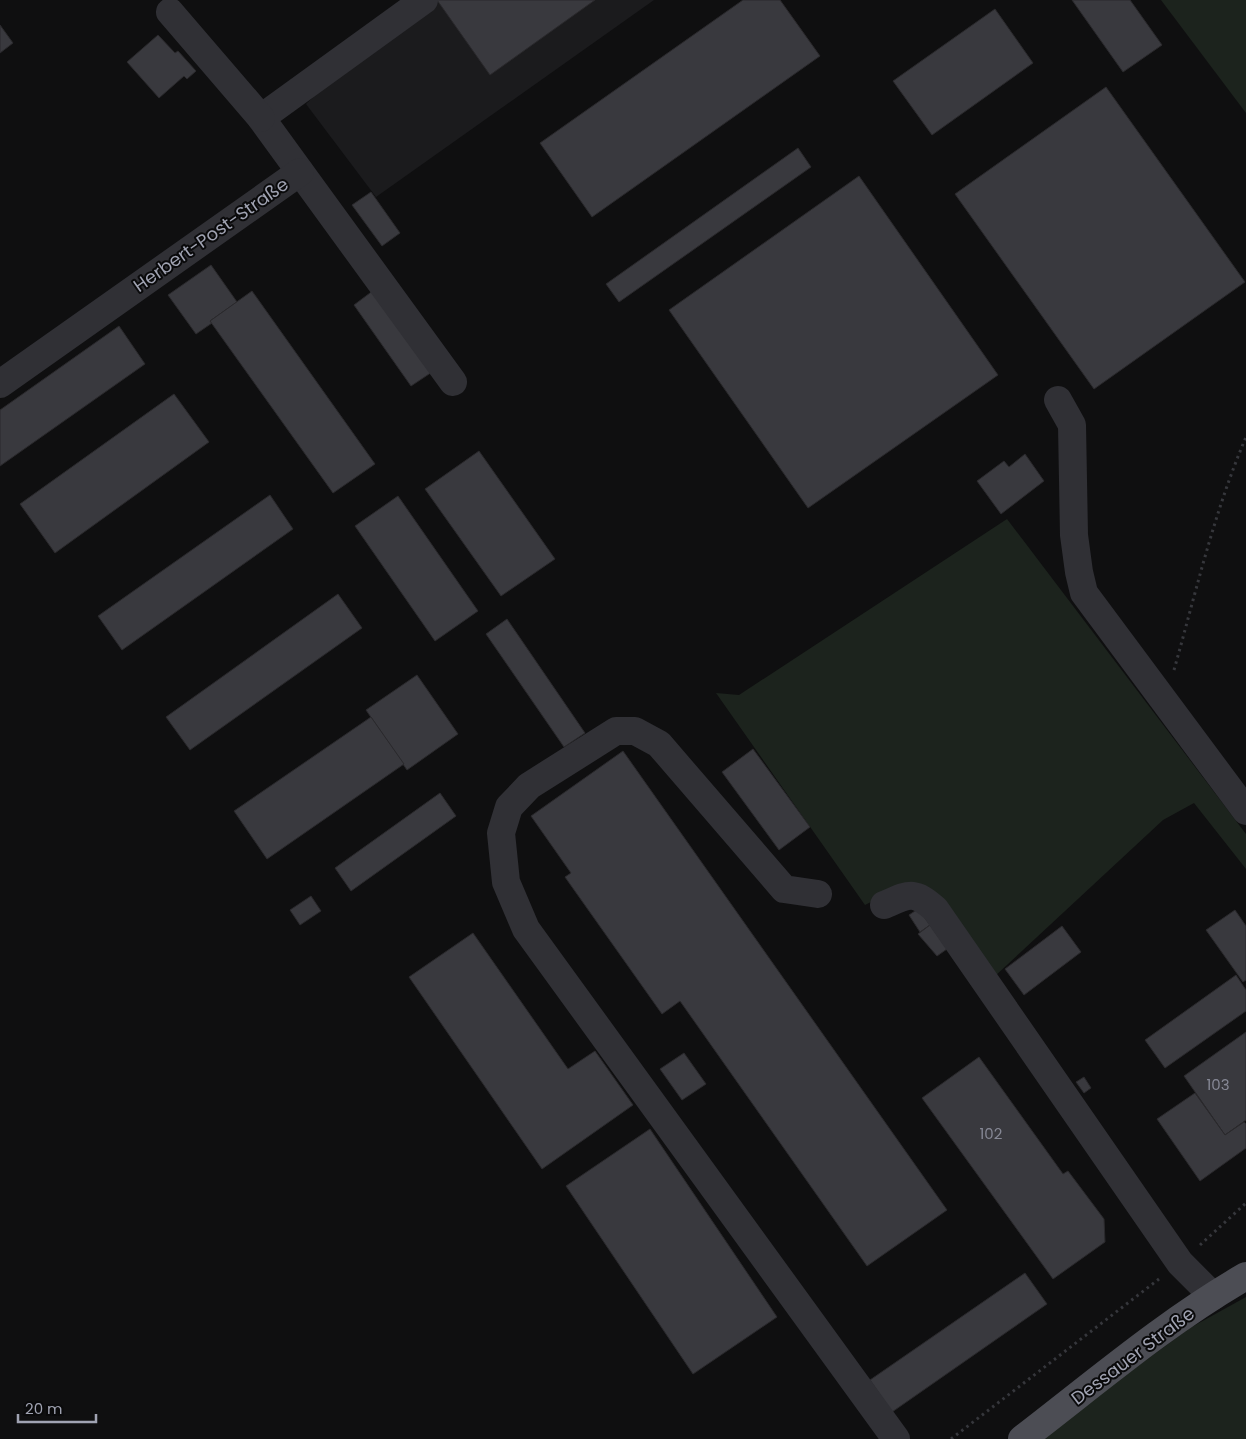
<svg xmlns="http://www.w3.org/2000/svg" width="1246" height="1439" viewBox="0 0 1246 1439" font-family="Poppins,sans-serif">
  <rect width="100%" height="100%" fill="#0f0f10"/>
  <!-- built -->
  <polygon fill="#1b1b1d" points="432,0 654,0 376,197 306,104 356,55"/>
  <!-- green -->
  <g fill="#1c231d">
    <polygon points="1161,0 1246,0 1246,113"/>
    <polygon points="1007,519 1246,834 1246,869 1194,803 1163,820 994,977 908,883 865,905 716,693 739,695"/>
    <polygon points="1246,1297 1246,1439 1038,1439 1190,1328"/>
  </g>
  <!-- building -->
  <g fill="#39393e" stroke="#2a292c">
    <polygon points="437,0 595,0 490,75"/>
    <polygon points="743,0 780,0 820,56 592,217 540,143"/>
    <polygon points="1072,0 1130,0 1162,45 1123,72"/>
    <polygon points="995,9 1033,63 932,135 893,81"/>
    <polygon points="0,25 13,43 0,53"/>
    <polygon points="158,35 175,53 178,51 196,71 187,79 184,76 159,98 127,62"/>
    <polygon points="1106,87 1245,282 1094,389 955,194"/>
    <polygon points="798,148 811,167 619,302 606,284"/>
    <polygon points="859,176 998,375 808,508 669,310"/>
    <polygon points="371,192 400,233 382,246 352,205"/>
    <polygon points="211,265 237,302 210,321 212,323 196,334 168,295"/>
    <polygon points="374,290 432,372 411,386 354,305"/>
    <polygon points="252,291 375,464 333,493 210,321"/>
    <polygon points="119,326 145,364 0,466 0,410"/>
    <polygon points="174,394 209,442 55,553 20,504"/>
    <polygon points="479,451 555,559 501,596 425,489"/>
    <polygon points="1025,454 1044,481 1001,514 977,481 1004,461 1009,467"/>
    <polygon points="270,495 293,529 122,650 98,616"/>
    <polygon points="398,496 478,611 435,641 355,526"/>
    <polygon points="338,594 362,628 190,750 166,717"/>
    <polygon points="507,619 585,733 564,747 486,634"/>
    <polygon points="417,675 458,734 407,770 366,710"/>
    <polygon points="371,717 404,764 267,859 234,811"/>
    <polygon points="753,749 810,827 779,850 722,772"/>
    <polygon points="623,751 947,1210 867,1266 680,1001 662,1014 565,877 571,873 531,816"/>
    <polygon points="440,793 456,816 351,891 335,868"/>
    <polygon points="311,896 321,911 300,925 290,910"/>
    <polygon points="918,909 930,925 920,932 909,915"/>
    <polygon points="1235,910 1246,926 1246,980 1243,982 1206,930"/>
    <polygon points="930,925 947,949 937,956 918,934"/>
    <polygon points="1062,926 1081,952 1024,995 1005,969"/>
    <polygon points="473,933 568,1069 595,1051 633,1105 542,1169 409,977"/>
    <polygon points="1236,975 1246,990 1246,1011 1165,1068 1145,1040"/>
    <polygon points="1246,1032 1246,1120 1225,1135 1184,1076"/>
    <polygon points="684,1053 706,1084 682,1100 660,1069"/>
    <polygon points="979,1057 1063,1174 1068,1171 1104,1219 1105,1242 1053,1279 922,1098"/>
    <polygon points="1084,1077 1091,1088 1084,1093 1076,1082"/>
    <polygon points="1195,1093 1225,1135 1244,1122 1246,1124 1246,1148 1200,1181 1157,1119"/>
    <polygon points="650,1129 777,1317 693,1374 566,1186"/>
    <polygon points="1025,1273 1047,1304 892,1412 870,1380"/>
  </g>
  <g fill="none" stroke-linecap="round" stroke-linejoin="round">
    <!-- path -->
    <g stroke="#36373c" stroke-width="3" stroke-dasharray="2.5 4" stroke-linecap="butt">
      <path d="M 1174,670 C 1196,592 1214,512 1246,437"/>
      <polyline points="1200,1245 1246,1203"/>
      <polyline points="951,1439 1159,1279"/>
    </g>
    <!-- minor -->
    <g stroke="#303035" stroke-width="28">
      <polyline points="424,0 261,118 453,382"/>
      <polyline points="170,12 261,118"/>
      <polyline points="0,384 300,172"/>
      <polyline points="1058,400 1072,425 1074,535 1079,572 1084,593 1246,811"/>
      <polyline points="818,894 784,889 659,744 635,731 616,731 529,786 509,807 501,833 506,882 526,929 896,1439"/>
      <path d="M 884,905 C 910,894 913,890 935,909 L 1180,1263 L 1213,1296"/>
    </g>
    <!-- major -->
    <path stroke="#4c4d54" stroke-width="28" d="M 1022,1439 C 1095,1383 1166,1322 1246,1276"/>
  </g>
  <g text-anchor="middle" stroke-width="4" stroke-linejoin="round" paint-order="stroke">
    <!-- number labels -->
    <g font-size="15" fill="#868895">
      <text x="1218" y="1090">103</text>
      <text x="991" y="1139">102</text>
    </g>
    <!-- street labels -->
    <g font-size="18" fill="#a0a3b2" stroke="#0a0a0b">
      <text transform="translate(211 235) rotate(-35)" y="6">Herbert-Post-Straße</text>
      <text transform="translate(1133 1356) rotate(-37)" y="6">Dessauer Straße</text>
    </g>
  </g>
  <!-- scale -->
  <path d="M18 1414v8h78v-8" fill="none" stroke="#a0a3b2" stroke-width="2.5"/>
  <text x="25" y="1414" font-size="15" fill="#a0a3b2" stroke="#0a0a0b" stroke-width="4" paint-order="stroke">20 m</text>
</svg>
